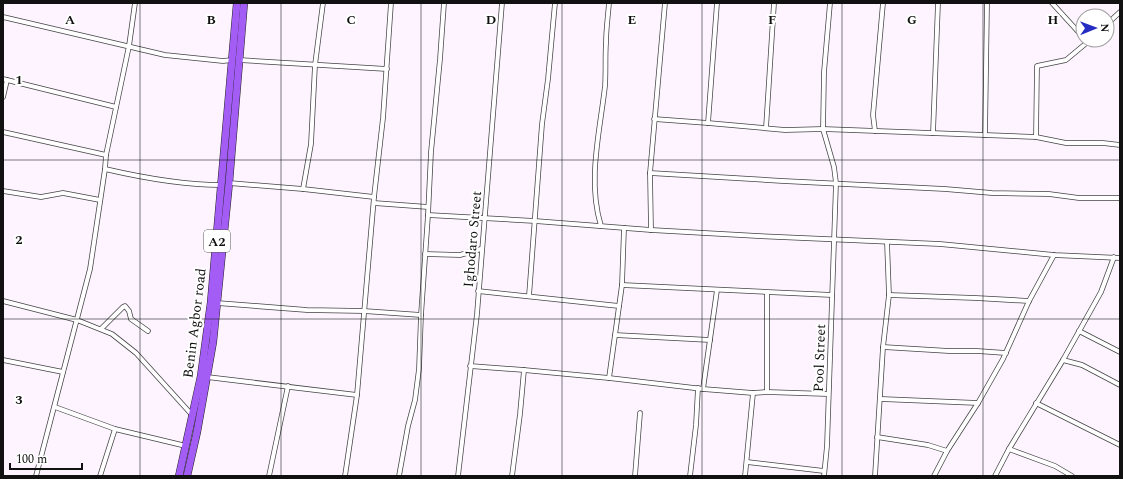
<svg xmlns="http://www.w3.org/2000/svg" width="1123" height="479" viewBox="0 0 1123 479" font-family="Spectral,serif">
  <rect width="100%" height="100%" fill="#fdf4ff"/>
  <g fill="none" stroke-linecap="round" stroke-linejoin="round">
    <defs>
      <g id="street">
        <polyline points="1052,3 1083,37"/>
        <polyline points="3,17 165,55 223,61 232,60"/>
        <polyline points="1107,24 1120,12"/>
        <polyline points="239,60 387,69"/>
        <polyline points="3,79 116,107"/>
        <polyline points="3,97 7,80"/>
        <polyline points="654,119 708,123 785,130 823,129 1036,137 1066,143 1103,143 1120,145"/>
        <polyline points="708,123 717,3"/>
        <polyline points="766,128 774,3"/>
        <polyline points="875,131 873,115 883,3"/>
        <polyline points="3,132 106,155"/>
        <polyline points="933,133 938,3"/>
        <polyline points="985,135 987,3"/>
        <polyline points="1036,137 1037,66 1066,60 1090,40"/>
        <path d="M 105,169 C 144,178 182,185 221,185"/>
        <polyline points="650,173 783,181 945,189 992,193 1049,194 1079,198 1120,198"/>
        <polyline points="229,183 303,189 374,197"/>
        <polyline points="303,189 311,144 315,65 323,3"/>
        <polyline points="3,191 41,197 63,193 100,200"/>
        <polyline points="374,203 428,207"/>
        <polyline points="428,215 535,221 651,230 758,236 940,244 1054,255 1120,258"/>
        <path d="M 601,226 C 587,181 600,131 605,86 C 606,72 605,57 606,43 C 606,30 608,16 609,3"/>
        <polyline points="651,230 650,173 665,3"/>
        <polyline points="425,254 460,255 481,249"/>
        <polyline points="622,285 832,295"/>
        <polyline points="478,291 619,306"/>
        <polyline points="889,295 976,298 1029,301"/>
        <polyline points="529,296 542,124 548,79 555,3"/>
        <polyline points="3,301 77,320 112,334 136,353 193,416"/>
        <polyline points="217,303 307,310 364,311 421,315"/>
        <polyline points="101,329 123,307 125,306 129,311 131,319 148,331"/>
        <polyline points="1079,331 1120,352"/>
        <polyline points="615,335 710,340"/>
        <polyline points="883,347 949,351 977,351 1006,353"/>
        <polyline points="3,360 63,372"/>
        <polyline points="1063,360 1082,365 1120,385"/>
        <polyline points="470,366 524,370 609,378 703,389 753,393 767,392 828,394"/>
        <polyline points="207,377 357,395"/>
        <polyline points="609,378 622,285 624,228"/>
        <polyline points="703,389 717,290"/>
        <polyline points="767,392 767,293"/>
        <polyline points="881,399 978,403"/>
        <polyline points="1036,403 1120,445"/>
        <polyline points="55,407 115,429 186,446"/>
        <polyline points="877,437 928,445 947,451"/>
        <polyline points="1009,449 1055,466 1072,476"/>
        <polyline points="747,462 824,471"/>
        <polyline points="36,476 90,269 105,169 106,155 129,46 135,3"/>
        <polyline points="100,476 115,429"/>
        <polyline points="269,476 288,386"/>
        <polyline points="345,476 357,395 374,197 383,118 391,3"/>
        <polyline points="399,476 408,426 415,400 419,369 421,315 428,215 431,152 440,59 444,3"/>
        <polyline points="458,476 477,314 502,3"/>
        <polyline points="512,476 520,414 524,370"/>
        <polyline points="635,476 640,413"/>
        <polyline points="690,476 696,425 698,388"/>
        <polyline points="745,476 753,393"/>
        <polyline points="824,476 827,446 836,183 834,167 823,129 824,72 830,3"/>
        <polyline points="875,476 883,347 889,295 887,242"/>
        <polyline points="934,476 947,451 978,403 1003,359 1029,301 1054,255"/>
        <polyline points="995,476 1009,449 1063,360 1101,292 1114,257"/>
      </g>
      <g id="highway">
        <polyline points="179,476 201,376 211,302 237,3"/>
        <polyline points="187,476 197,432 213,342 229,183 244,3"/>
      </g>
    </defs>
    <!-- street casing -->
    <use href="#street" stroke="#444" stroke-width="5.5"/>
    <!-- highway casing -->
    <use href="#highway" stroke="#222" stroke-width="8"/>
    <!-- street -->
    <use href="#street" stroke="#fff" stroke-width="4"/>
    <!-- highway -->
    <use href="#highway" stroke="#a35df5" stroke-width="7"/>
  </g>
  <!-- grid -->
  <path fill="none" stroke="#111" stroke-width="1" stroke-opacity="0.55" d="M 140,3 L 140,476M 281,3 L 281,476M 421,3 L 421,476M 562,3 L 562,476M 702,3 L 702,476M 842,3 L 842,476M 983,3 L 983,476M 3,160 L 1120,160M 3,319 L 1120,319"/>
  <g text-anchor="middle" stroke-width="4" stroke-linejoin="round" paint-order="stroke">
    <!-- shield labels -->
    <rect fill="#fff" stroke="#585858" stroke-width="1" x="204" y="230" width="26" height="22" rx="3"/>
    <g font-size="13" font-weight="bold" fill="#111">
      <text x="217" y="246">A2</text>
    </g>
    <!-- street labels -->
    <g font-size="14" fill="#111" stroke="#fff">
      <text transform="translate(472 239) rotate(-85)" y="5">Ighodaro Street</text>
      <text transform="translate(194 323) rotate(-83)" y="5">Benin Agbor road</text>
      <text transform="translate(819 358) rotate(-88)" y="5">Pool Street</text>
    </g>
  </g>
  <g font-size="13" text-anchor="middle" font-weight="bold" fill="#111" stroke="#fff" stroke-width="4" stroke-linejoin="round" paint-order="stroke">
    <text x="70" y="24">A</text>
    <text x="211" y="24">B</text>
    <text x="351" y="24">C</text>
    <text x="491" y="24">D</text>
    <text x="632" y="24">E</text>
    <text x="772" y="24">F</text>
    <text x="912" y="24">G</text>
    <text x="1053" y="24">H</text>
    <text x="19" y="84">1</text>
    <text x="19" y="244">2</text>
    <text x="19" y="404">3</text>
  </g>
  <!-- border -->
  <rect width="1123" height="479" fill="none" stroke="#111111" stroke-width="8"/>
  <!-- north arrow -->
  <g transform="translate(1095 28) rotate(89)"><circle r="19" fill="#ffffff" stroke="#a0a0a0"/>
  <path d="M0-3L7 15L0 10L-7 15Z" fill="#262dc3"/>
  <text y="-6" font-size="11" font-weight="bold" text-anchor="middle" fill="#111111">N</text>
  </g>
  <!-- scale -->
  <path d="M10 463v6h72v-6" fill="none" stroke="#111111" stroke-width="2"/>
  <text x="16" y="463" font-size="12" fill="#111111" stroke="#ffffff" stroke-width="3" paint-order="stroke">100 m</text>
</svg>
